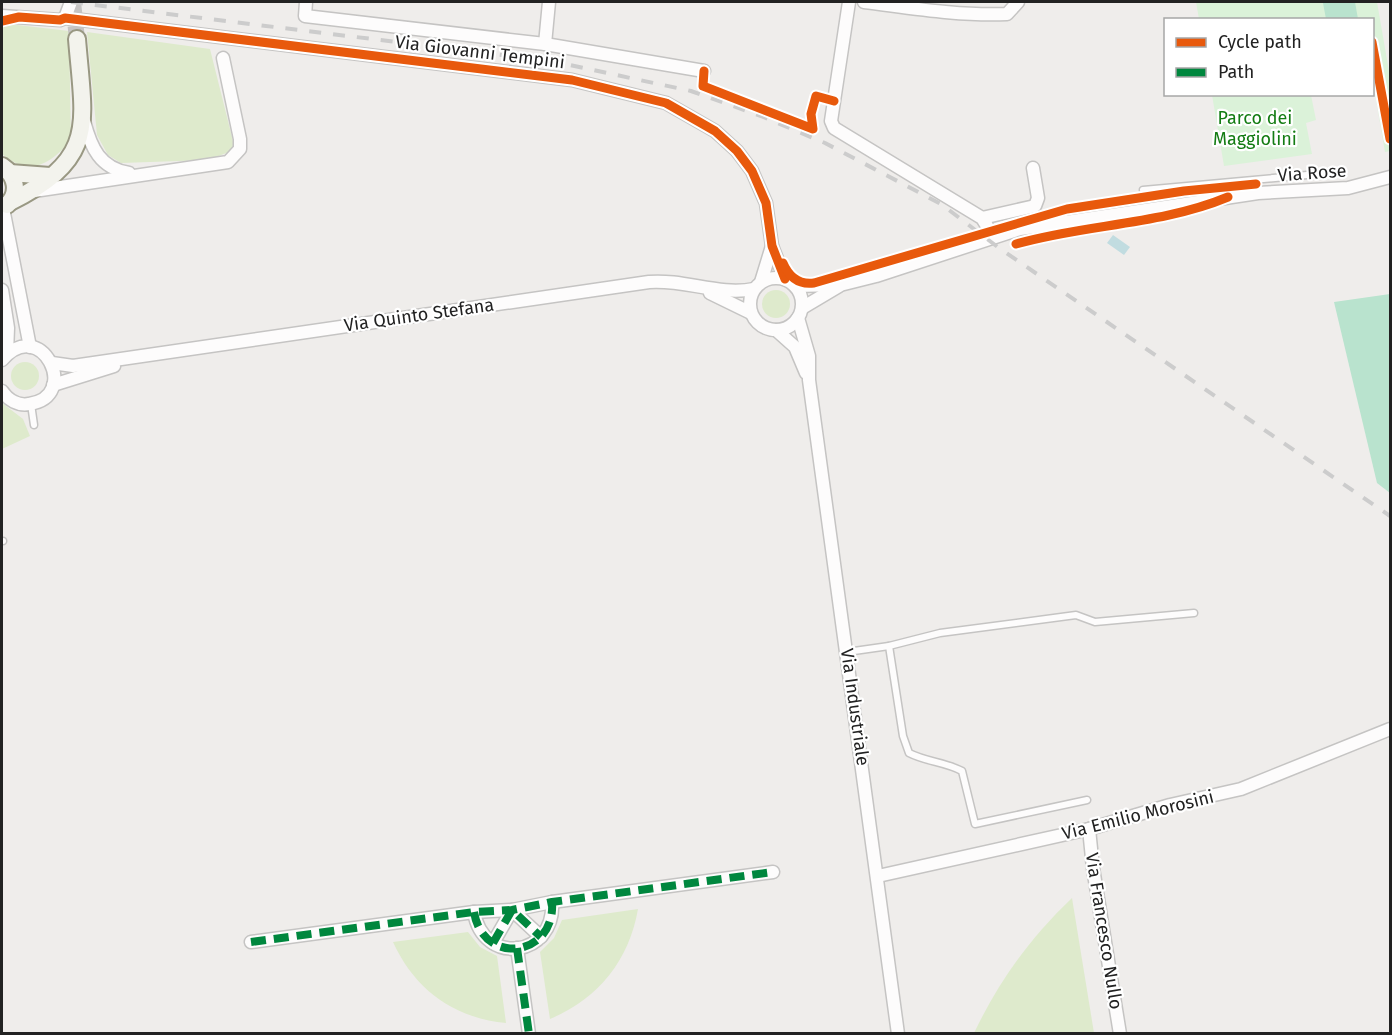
<svg xmlns="http://www.w3.org/2000/svg" width="1392" height="1035" viewBox="0 0 1392 1035" font-family="'Fira Sans',sans-serif">
  <rect width="100%" height="100%" fill="#efedeb"/>
  <!-- grass -->
  <g fill="#deeacc">
    <path d="M 9,24 L 69,31 L 71,141 C 49,164 30,178 2,154 L 2,26 Z"/>
    <polygon points="87,32 210,49 234,145 229,152 208,160 121,163 108,155 97,135"/>
    <circle cx="776" cy="304" r="14"/>
    <circle cx="25" cy="376" r="14"/>
    <polygon points="2,403 23,419 30,436 2,449"/>
    <path d="M 1072,898 L 1094,1033 L 974,1033 C 999,981 1030,938 1072,898 Z"/>
    <path d="M 638,909 C 629,961 598,999 550,1019 L 540,952 L 554,938 L 562,920 Z"/>
    <path d="M 468,932 L 480,947 L 497,956 L 506,1023 C 454,1018 415,990 393,942 Z"/>
  </g>
  <!-- park -->
  <g fill="#dbf2d9">
    <polygon points="1196,2 1377,2 1390,77 1390,151 1385,152 1373,82 1372,20 1199,19"/>
    <polygon points="1212,95 1311,95 1316,120 1306,123 1312,154 1224,166"/>
  </g>
  <!-- pitch -->
  <g fill="#b9e3ce">
    <polygon points="1332,2 1355,2 1358,19 1326,19 1323,3"/>
    <polygon points="1390,294 1390,493 1377,483 1334,302"/>
  </g>
  <!-- water -->
  <polygon fill="#c1dce0" points="1113,235 1130,247 1124,255 1107,243"/>
  <g fill="none" stroke-linecap="round" stroke-linejoin="round">
    <!-- secondary-tunnel -->
    <polyline stroke="#c6c4c3" stroke-width="16" stroke-dasharray="16 8" stroke-linecap="butt" points="73,2 77,39"/>
    <defs>
      <g id="lane">
        <polyline points="1143,190 1307,175"/>
        <polyline points="31,404 34,425"/>
        <polyline points="2,541 3,541"/>
        <path d="M 889,646 L 903,736 L 909,753 C 927,762 945,762 962,771 L 975,824 L 1087,800"/>
        <polyline points="847,652 889,646 940,633 1076,615 1095,622 1194,613"/>
      </g>
      <g id="street">
        <polyline points="306,2 305,16 545,44 704,71"/>
        <polyline points="849,2 831,121 834,128 982,218 987,226"/>
        <path d="M 864,2 C 912,8 958,16 1007,14 L 1018,2"/>
        <polyline points="2,16 60,20 65,18 572,80 666,103 715,131 737,151 752,171 766,203 772,246 785,279"/>
        <polyline points="65,18 71,2"/>
        <polyline points="545,44 549,2"/>
        <path d="M 84,121 C 91,148 100,168 129,173"/>
        <polyline points="34,191 228,162 240,149 240,139 223,58"/>
        <polyline points="3,208 30,347"/>
        <polyline points="982,218 1035,206 1038,198 1033,168"/>
        <circle cx="776" cy="304" r="26"/>
        <polyline points="761,282 772,246"/>
        <polyline points="795,286 840,285 876,276 1020,229 1258,193 1348,188 1390,177"/>
        <polyline points="2,290 8,328 7,353"/>
        <polyline points="710,293 751,313"/>
        <polyline points="802,308 839,286"/>
        <polyline points="798,318 809,356 809,380 898,1034"/>
        <polyline points="776,330 795,347 806,373"/>
        <path d="M 2,360 C 41,314 82,397 29,404 C 18,406 8,400 2,391"/>
        <path d="M 52,363 L 73,366 L 649,282 C 685,279 719,296 754,289"/>
        <polyline points="53,385 114,366"/>
        <polyline points="1089,829 1093,868 1120,1034"/>
        <polyline points="878,876 1089,829 1170,805 1241,789 1390,729"/>
        <path d="M 474,912 C 483,967 556,957 552,902"/>
        <polyline points="251,942 474,912 512,910 552,902 773,872"/>
        <polyline points="493,943 512,910 541,937"/>
        <polyline points="517,948 529,1034"/>
      </g>
      <g id="secondary">
        <path d="M 2,166 C 16,175 20,193 7,205"/>
        <polyline points="10,173 50,176"/>
        <path d="M 10,202 C 98,158 84,125 77,39"/>
      </g>
    </defs>
    <!-- lane casing -->
    <use href="#lane" stroke="#c5c4c3" stroke-width="9"/>
    <!-- street casing -->
    <use href="#street" stroke="#c5c4c3" stroke-width="15"/>
    <!-- secondary casing -->
    <use href="#secondary" stroke="#999883" stroke-width="20"/>
    <!-- lane -->
    <use href="#lane" stroke="#fdfcfc" stroke-width="6"/>
    <!-- street -->
    <use href="#street" stroke="#fdfcfc" stroke-width="12"/>
    <!-- secondary -->
    <use href="#secondary" stroke="#f3f3ed" stroke-width="16"/>
    <!-- rail -->
    <polyline stroke="#ccc" stroke-width="4" stroke-dasharray="12 12" stroke-linecap="butt" points="71,2 551,61 691,91 761,116 825,143 941,204 999,248 1390,516"/>
    <!-- quiet -->
    <g stroke="#00873e" stroke-width="8" stroke-dasharray="15 8" stroke-linecap="butt">
      <path d="M 474,912 C 483,967 556,957 552,902"/>
      <polyline points="251,942 474,912 512,910 552,902 773,872"/>
      <polyline points="493,943 512,910 541,937"/>
      <polyline points="517,948 529,1034"/>
    </g>
    <defs>
      <g id="cycleway">
        <polyline points="2,21 19,17 60,20 65,18 572,80 666,103 715,131 737,151 752,171 766,203 772,246 785,279"/>
        <polyline points="1372,42 1390,139"/>
        <polyline points="704,71 703,86 813,129 811,114 816,96 834,101"/>
        <path d="M 1016,244 C 1085,224 1161,225 1228,197"/>
        <path d="M 783,263 C 789,277 799,285 814,283 L 1067,209 L 1184,191 L 1256,184"/>
      </g>
    </defs>
    <!-- cycleway casing -->
    <use href="#cycleway" stroke="#fff" stroke-width="13"/>
    <!-- cycleway -->
    <use href="#cycleway" stroke="#e8590c" stroke-width="9"/>
  </g>
  <g text-anchor="middle" stroke-width="4.5" stroke-linejoin="round" paint-order="stroke">
    <!-- street labels -->
    <g font-size="18" fill="#222" stroke="#fff">
      <text transform="translate(480 52) rotate(7)" y="6">Via Giovanni Tempini</text>
      <text transform="translate(1312 173) rotate(-4)" y="6">Via Rose</text>
      <text transform="translate(419 315) rotate(-8)" y="6">Via Quinto Stefana</text>
      <text transform="translate(855 707) rotate(82)" y="6">Via Industriale</text>
      <text transform="translate(1138 815) rotate(-14)" y="6">Via Emilio Morosini</text>
      <text transform="translate(1104 931) rotate(81)" y="6">Via Francesco Nullo</text>
    </g>
    <!-- park labels -->
    <g font-size="18" fill="#137c13" stroke="#fff">
      <text x="1255" y="124">Parco dei<tspan x="1255" dy="21">Maggiolini</tspan></text>
    </g>
  </g>
  <!-- border -->
  <rect width="1392" height="1035" fill="none" stroke="#222222" stroke-width="6"/>
  <!-- legend -->
  <rect x="1164" y="18" width="210" height="78" fill="#ffffff" stroke="#a7a7a7" stroke-width="1.5"/>
  <rect x="1176" y="38" width="30" height="9" fill="#e8590c" stroke="#a7a7a7" stroke-width="1.5"/>
  <text x="1218" y="48" font-size="18" fill="#222222">Cycle path</text>
  <rect x="1176" y="68" width="30" height="9" fill="#00873e" stroke="#a7a7a7" stroke-width="1.5"/>
  <text x="1218" y="78" font-size="18" fill="#222222">Path</text>
</svg>
